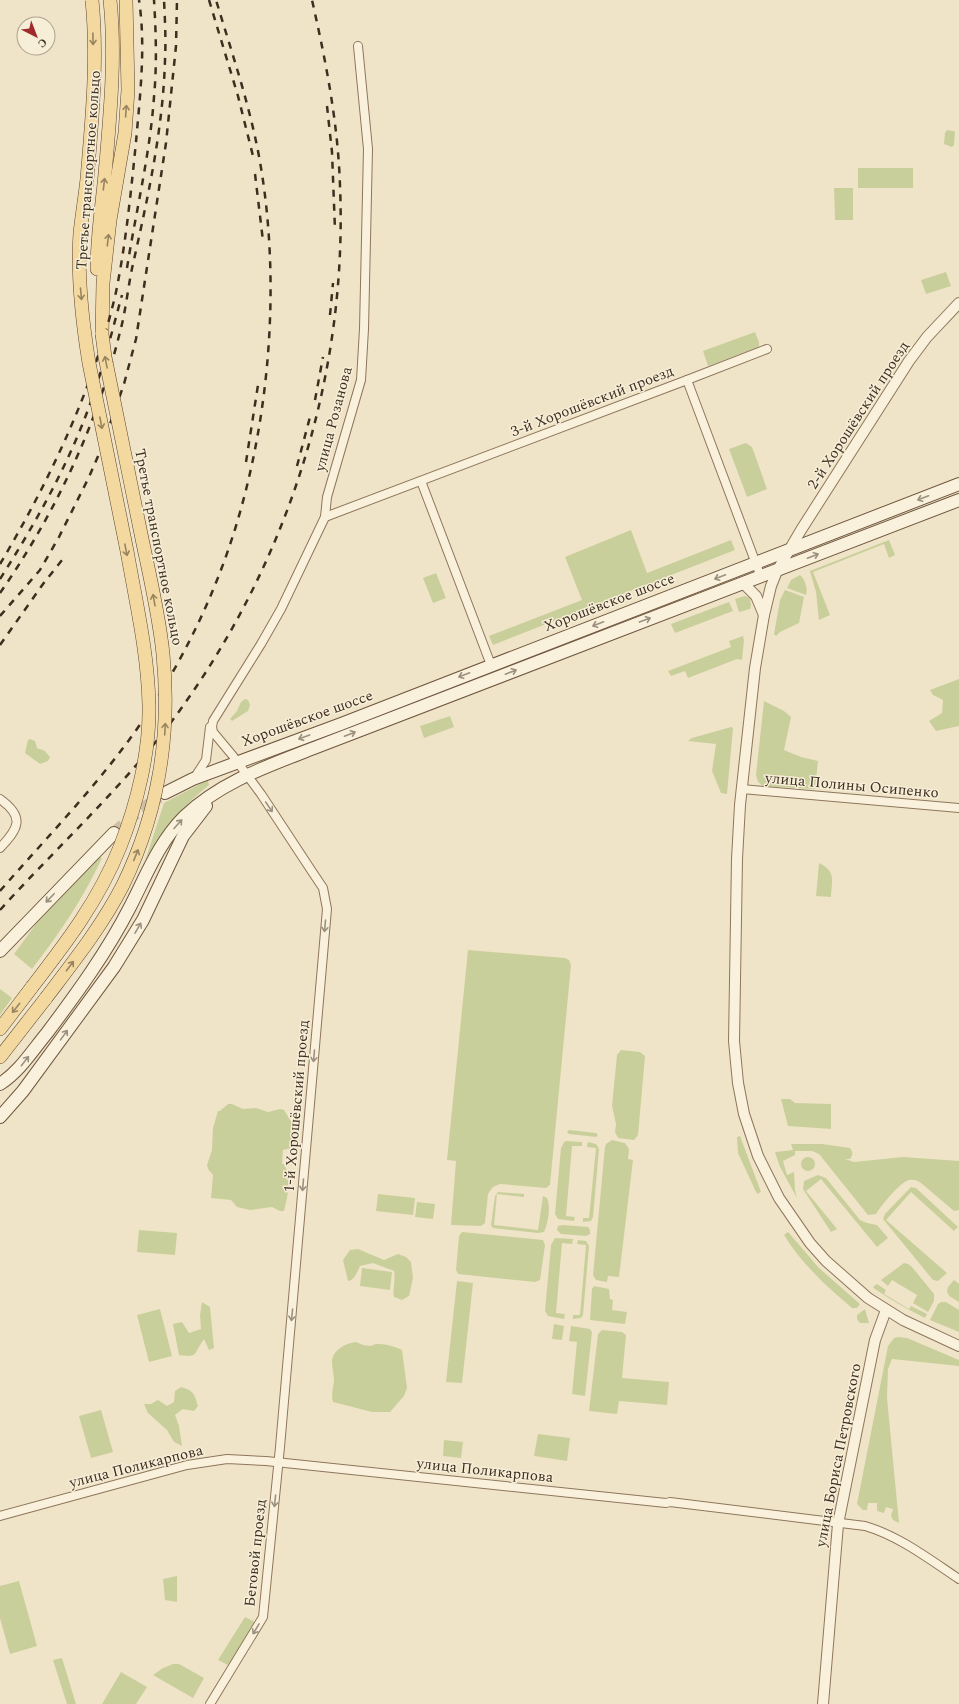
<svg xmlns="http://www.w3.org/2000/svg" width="959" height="1704" viewBox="0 0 959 1704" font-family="Spectral,serif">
  <rect width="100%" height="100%" fill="#f0e4c8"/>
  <!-- green -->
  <g fill="#c9cf9b">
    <polygon points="947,130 953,131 955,132 954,145 952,147 944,144 945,133"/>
    <rect x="858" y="168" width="55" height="20"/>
    <polygon points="834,188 853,188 853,220 835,220"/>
    <polygon points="946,272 951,286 926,294 921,280"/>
    <polygon points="755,332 759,342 759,347 708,366 703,351"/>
    <polygon points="746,443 752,447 767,489 747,497 729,449"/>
    <polygon points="631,530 647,573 731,540 735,550 493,645 489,636 582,600 565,557"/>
    <polygon points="889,540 895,555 889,558 884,544 813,572 830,615 819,620 816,592 810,571"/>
    <polygon points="436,573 446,598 433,603 423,578"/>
    <path d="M 800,575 C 805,579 808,589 806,595 L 787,588 L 791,580 Z"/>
    <polygon points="785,590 804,597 799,623 780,632 776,636 774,634 780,600"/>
    <polygon points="745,596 750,598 751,605 750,609 739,612 735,599"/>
    <polygon points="729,602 733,611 675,633 671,624"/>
    <polygon points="743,636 744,640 742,660 737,659 688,678 685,671 671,676 668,671 731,647 729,641"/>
    <polygon points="959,679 959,726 936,731 929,721 942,713 943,700 933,695 930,690"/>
    <polygon points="245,699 248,700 250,705 248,711 232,721 230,719 237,711 241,702"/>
    <polygon points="764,701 784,711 791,717 784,750 801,757 818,761 815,789 763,786 758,782 756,775"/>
    <polygon points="450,716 454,727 424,738 420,726"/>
    <polygon points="731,727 733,728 727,794 721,793 712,771 716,744 688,741 692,738"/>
    <polygon points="30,739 35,741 37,748 45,751 50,757 48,761 40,764 25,753 28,740"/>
    <path d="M 206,781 L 208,781 L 209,785 C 182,807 162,830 145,861 L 164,803 Z"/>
    <path d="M 100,857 L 102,858 C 83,899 59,934 32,969 L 14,954 L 36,924 Z"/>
    <path d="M 819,863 C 836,871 832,880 831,897 L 816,896 Z"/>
    <polygon points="468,950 565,958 569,960 571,965 550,1185 546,1188 500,1184 493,1187 488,1194 485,1223 481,1226 451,1225 456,1161 447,1160"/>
    <polygon points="0,989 12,998 0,1015"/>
    <polygon points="621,1050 640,1052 645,1056 638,1135 634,1140 618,1138 615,1132 616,1124 612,1106 617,1055"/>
    <polygon points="781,1099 790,1099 795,1103 831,1104 831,1129 788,1126"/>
    <path d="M 228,1104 L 232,1104 L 243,1109 L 256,1108 L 268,1112 L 280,1109 L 284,1110 L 292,1123 L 296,1147 L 283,1150 L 282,1164 L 284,1164 C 292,1178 288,1195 284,1211 L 280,1211 L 272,1207 L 250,1210 L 237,1207 L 231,1200 L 211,1198 L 213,1175 L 208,1169 L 207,1165 L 212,1150 L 213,1128 L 218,1111 L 220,1111 Z"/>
    <polygon points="569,1130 596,1133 598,1135 596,1137 569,1134 567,1132"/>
    <polygon points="740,1136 761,1192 757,1194 738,1153 737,1137"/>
    <polygon points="612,1140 625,1143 629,1149 628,1159 633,1160 619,1277 608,1276 607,1282 596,1280 593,1275 605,1147 606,1144"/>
    <polygon points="565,1141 582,1142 582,1146 572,1146 566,1216 575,1217 574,1221 558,1219 555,1214 561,1148"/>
    <polygon points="588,1142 596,1144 599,1149 593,1217 591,1221 583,1222 583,1218 589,1218 596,1148 587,1147"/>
    <path d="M 791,1144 L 822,1144 L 850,1148 C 853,1152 853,1155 850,1159 L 845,1159 L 854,1162 L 903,1157 L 959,1161 L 959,1210 L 954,1211 L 921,1183 C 917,1180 913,1179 909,1180 C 900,1182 881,1206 876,1214 L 868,1215 L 819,1154 L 812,1151 L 795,1151 L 795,1155 L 783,1161 L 787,1175 L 794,1172 L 795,1190 L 797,1198 L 780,1167 L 775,1152 L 793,1150 Z"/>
    <circle cx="808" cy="1164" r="7"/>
    <polygon points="818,1175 826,1178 860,1220 867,1223 877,1225 888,1238 877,1247 821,1179 806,1191 837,1229 831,1232 803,1189 804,1181"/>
    <polygon points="911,1187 916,1188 958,1227 954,1231 911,1192 886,1220 947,1273 938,1281 933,1280 883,1219 885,1214"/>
    <path d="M 498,1192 L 524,1194 L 524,1197 L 497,1194 L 494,1225 L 538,1230 L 543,1196 L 547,1198 C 551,1206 548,1224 544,1232 L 538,1233 L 493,1228 L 491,1225 L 495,1196 Z"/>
    <polygon points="378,1194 415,1198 413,1215 376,1211"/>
    <polygon points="417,1202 435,1204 433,1219 415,1217"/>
    <polygon points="562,1225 588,1227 590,1230 590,1234 586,1236 561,1234 557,1230 558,1226"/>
    <polygon points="139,1230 177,1233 175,1255 137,1252"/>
    <polygon points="462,1232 543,1240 545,1245 540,1280 535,1282 458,1274 456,1270 459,1236"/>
    <path d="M 788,1232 L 819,1268 L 860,1304 L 857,1308 L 852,1308 C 826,1286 802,1264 784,1235 Z"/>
    <polygon points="555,1238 573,1239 572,1244 562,1243 556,1313 565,1314 564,1319 548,1316 545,1311 551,1245"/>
    <polygon points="578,1240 586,1241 589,1246 583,1315 581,1318 573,1319 573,1315 580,1315 586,1245 577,1244"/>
    <path d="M 358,1249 L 384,1260 L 398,1254 L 406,1257 L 411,1262 L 413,1278 L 409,1296 L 402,1300 L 394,1297 C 392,1288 396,1281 394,1271 L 373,1263 L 360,1266 C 357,1272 355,1280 348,1281 L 343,1260 L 350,1250 Z"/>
    <polygon points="904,1263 908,1264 912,1267 934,1294 934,1301 928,1312 913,1303 917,1295 892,1280 888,1286 881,1280"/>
    <polygon points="362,1268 392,1272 390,1290 360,1286"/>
    <polygon points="954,1280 959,1284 959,1302 949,1296 947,1291 948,1287"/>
    <polygon points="457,1281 473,1283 462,1383 446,1382"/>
    <path d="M 877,1284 L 886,1290 L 884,1294 L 909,1309 L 911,1306 L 927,1314 L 925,1318 C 907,1309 891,1300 875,1289 L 873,1287 Z"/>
    <polygon points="594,1286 609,1289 610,1299 613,1300 612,1310 627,1312 625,1324 590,1320 592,1289"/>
    <path d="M 202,1302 L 210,1307 L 214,1348 L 209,1350 L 204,1339 C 193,1354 199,1358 179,1355 L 173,1324 L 182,1322 L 189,1333 L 201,1329 L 200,1315 Z"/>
    <polygon points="941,1302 946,1302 959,1310 959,1332 930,1320 938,1304"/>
    <polygon points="160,1309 172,1356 149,1362 137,1315"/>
    <polygon points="865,1309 869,1323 860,1323 857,1319 857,1315"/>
    <polygon points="554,1324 564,1326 562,1340 552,1339"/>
    <polygon points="571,1326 590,1329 592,1332 585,1396 572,1394 577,1342 569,1341"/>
    <polygon points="602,1330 622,1332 626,1335 622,1378 669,1382 667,1405 619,1401 617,1414 589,1411 598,1334"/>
    <polygon points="898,1337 907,1338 959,1360 959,1366 892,1359 888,1369 887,1398 899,1523 893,1520 891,1516 893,1509 886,1507 884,1513 877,1511 877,1503 868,1503 867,1510 863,1510 857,1504 888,1346 894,1338"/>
    <path d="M 356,1342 L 363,1345 L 371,1346 C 377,1341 395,1346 402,1350 L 407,1388 L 404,1396 L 390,1412 L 372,1412 L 333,1402 C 331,1394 333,1389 334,1381 C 334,1374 332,1368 332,1362 C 332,1350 346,1343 356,1342 Z"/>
    <path d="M 181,1387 C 194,1391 194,1393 198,1406 L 194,1411 L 183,1409 L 175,1415 L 179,1426 L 182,1446 L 174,1442 L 167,1430 L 148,1413 L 144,1404 L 151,1404 L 158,1400 L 167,1406 L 174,1402 L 175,1391 Z"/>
    <polygon points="101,1410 113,1452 91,1458 79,1416"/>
    <polygon points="538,1434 570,1438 567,1461 534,1456"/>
    <polygon points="444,1440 463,1442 461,1458 443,1456"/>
    <polygon points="177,1576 177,1602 165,1600 163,1579"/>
    <polygon points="19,1581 37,1646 10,1654 0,1618 0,1586"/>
    <polygon points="245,1617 257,1623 228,1665 218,1660"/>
    <polygon points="62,1658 76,1704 67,1704 53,1660"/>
    <polygon points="173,1664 179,1664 204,1678 193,1698 153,1675 163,1668"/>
    <polygon points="121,1672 147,1687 136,1704 102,1704"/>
  </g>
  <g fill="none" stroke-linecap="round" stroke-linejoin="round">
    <!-- secondary-tunnel -->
    <polyline stroke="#ccc0a6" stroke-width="12" stroke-dasharray="12 6" stroke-linecap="butt" points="114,833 135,814 159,797"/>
    <defs>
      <g id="minor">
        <polyline points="687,380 767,349"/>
        <polyline points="421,481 491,665"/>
        <polyline points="325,517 687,380 761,577"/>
        <polyline points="195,777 206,760 210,727"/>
        <polyline points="742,789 959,808"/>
        <path d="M 0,799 C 25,817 19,828 0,848"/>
        <path d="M 0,1516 L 187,1465 L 227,1459 L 266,1461 L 666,1503 L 670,1502 L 865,1526 C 899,1536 929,1559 959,1579"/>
        <polyline points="210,1704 263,1617 280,1447 327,909 323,888 311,870 261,794 233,756 213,732 212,727 213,721 261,644 281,609 325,517 327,497 361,380 364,329 368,149 358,46"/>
      </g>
      <g id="tertiary">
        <polyline points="959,303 927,337 909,361 801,530 777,571 771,586 764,615 755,668 740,805 737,859 734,1041 738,1083 744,1114 758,1156 779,1198 810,1243 826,1261 868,1298 903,1320 959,1346"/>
        <polyline points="744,584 756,596 764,615"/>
        <polyline points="823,1704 838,1524 875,1340 886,1310"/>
      </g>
      <g id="secondary">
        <polyline points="165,793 193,779 341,724 959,484"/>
        <polyline points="0,951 114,833"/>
        <path d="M 0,1084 C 20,1071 32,1051 47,1033 C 77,993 107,952 130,907 C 146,876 159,842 184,817 C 220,782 268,766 314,748 L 959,500"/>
        <polyline points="0,1117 23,1091 114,967 143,920 183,836 206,806"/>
      </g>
      <g id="primary">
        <path d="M 97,269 C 97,237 102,206 105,174 C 110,117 116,57 110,0"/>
        <polyline points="102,334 103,283 110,220 125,133 128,90 126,0"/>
        <polyline points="0,1029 32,987"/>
        <polyline points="0,1057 46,998"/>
      </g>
    </defs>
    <!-- minor casing -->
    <use href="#minor" stroke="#8d765c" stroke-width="10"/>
    <!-- tertiary casing -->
    <use href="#tertiary" stroke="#8d765c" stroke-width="12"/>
    <!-- secondary casing -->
    <use href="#secondary" stroke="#6f573f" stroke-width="14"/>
    <!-- primary casing -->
    <use href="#primary" stroke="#5b4430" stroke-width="14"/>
    <!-- minor -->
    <use href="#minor" stroke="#faf1dc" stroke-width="8"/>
    <!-- tertiary -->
    <use href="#tertiary" stroke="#faf1dc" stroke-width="10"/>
    <!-- secondary -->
    <use href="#secondary" stroke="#faf1dc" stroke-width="12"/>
    <!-- primary -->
    <use href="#primary" stroke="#f3d9a0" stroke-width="13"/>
    <!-- rail -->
    <g stroke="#3d2e20" stroke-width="2.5" stroke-dasharray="7 7" stroke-linecap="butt">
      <polyline points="209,0 238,96 253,156"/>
      <polyline points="327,106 332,152 335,230"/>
      <polyline points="255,174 263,241"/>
      <path d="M 127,268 C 136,211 150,154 154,97 C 157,65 156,32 154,0"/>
      <polyline points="330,315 333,283"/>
      <polyline points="315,400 323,357"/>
      <polyline points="246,462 258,385"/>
      <polyline points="297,466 310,417"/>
      <path d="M 0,564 C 49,482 95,385 116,292 C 126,243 131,191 136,142 C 140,95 146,47 139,0"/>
      <path d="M 0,579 C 33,527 64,473 86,415 C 101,376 111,335 122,295"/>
      <path d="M 0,593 C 55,514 97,425 120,332 C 126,310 128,286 133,264 C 148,197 163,129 165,60 C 166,40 165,20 164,0"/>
      <polyline points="0,616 40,570 59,537 89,477 102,447 124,384 136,339 166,143 176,46 177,0"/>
      <polyline points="0,645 43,584 66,555"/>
      <path d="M 0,891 C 47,837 98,785 139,726 C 171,679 198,629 219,575 C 269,447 284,286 258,151 C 248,100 231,50 216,0"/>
      <path d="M 0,910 C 56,848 118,792 169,725 C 285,571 348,380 340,186 C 338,123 326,62 312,0"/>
    </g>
    <defs>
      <g id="primary-bridge">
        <path d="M 32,987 C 66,943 99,900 120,847 C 137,804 150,752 149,705 C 148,654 136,602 127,551 C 114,488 102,426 89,363 C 82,320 77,276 80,233 C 82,215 85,197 87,179 C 92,120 98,59 92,0"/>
        <path d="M 46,998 C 74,961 102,926 123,885 C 159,811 171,736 163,654 C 159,614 149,573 141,534 C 129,475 117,416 105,357 L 102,334"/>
      </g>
    </defs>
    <!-- primary-bridge casing -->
    <use href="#primary-bridge" stroke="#5b4430" stroke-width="14" stroke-linecap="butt"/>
    <!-- primary-bridge -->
    <use href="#primary-bridge" stroke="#f3d9a0" stroke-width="13"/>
  </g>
  <!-- one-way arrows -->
  <defs><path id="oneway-shaft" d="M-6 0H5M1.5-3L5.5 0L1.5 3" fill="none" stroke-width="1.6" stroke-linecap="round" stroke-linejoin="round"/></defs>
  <g stroke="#988460">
    <use href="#oneway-shaft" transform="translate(93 39) rotate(89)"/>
    <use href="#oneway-shaft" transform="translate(126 111) rotate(-86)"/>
    <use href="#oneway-shaft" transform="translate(104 184) rotate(-83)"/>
    <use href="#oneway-shaft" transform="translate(108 240) rotate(-83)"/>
    <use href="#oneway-shaft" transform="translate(81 294) rotate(85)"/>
    <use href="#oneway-shaft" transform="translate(106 362) rotate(-101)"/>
    <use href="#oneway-shaft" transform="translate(101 423) rotate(79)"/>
    <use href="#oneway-shaft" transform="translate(126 550) rotate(79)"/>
    <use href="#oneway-shaft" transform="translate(154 600) rotate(-100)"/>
    <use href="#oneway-shaft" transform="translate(165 729) rotate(-87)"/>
    <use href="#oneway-shaft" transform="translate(136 855) rotate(-68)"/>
    <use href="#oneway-shaft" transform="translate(70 966) rotate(-53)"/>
    <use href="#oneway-shaft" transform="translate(16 1008) rotate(128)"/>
  </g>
  <g stroke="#9c907e">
    <use href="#oneway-shaft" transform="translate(923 498) rotate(159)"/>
    <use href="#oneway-shaft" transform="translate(813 556) rotate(-21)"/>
    <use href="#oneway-shaft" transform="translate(720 577) rotate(159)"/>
    <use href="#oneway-shaft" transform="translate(645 620) rotate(-20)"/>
    <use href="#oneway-shaft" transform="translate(598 624) rotate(159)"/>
    <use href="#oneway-shaft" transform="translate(511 672) rotate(-21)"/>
    <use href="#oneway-shaft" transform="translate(464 675) rotate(159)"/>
    <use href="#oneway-shaft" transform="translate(350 734) rotate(-21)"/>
    <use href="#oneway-shaft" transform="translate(304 737) rotate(160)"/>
    <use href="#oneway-shaft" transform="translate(269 807) rotate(56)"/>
    <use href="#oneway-shaft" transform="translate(178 824) rotate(-48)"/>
    <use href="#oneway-shaft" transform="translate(50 898) rotate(134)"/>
    <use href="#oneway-shaft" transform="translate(325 926) rotate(95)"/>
    <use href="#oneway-shaft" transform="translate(138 928) rotate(-60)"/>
    <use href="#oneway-shaft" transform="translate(64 1035) rotate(-54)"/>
    <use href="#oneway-shaft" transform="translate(314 1056) rotate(95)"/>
    <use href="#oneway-shaft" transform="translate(25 1061) rotate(-52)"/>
    <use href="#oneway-shaft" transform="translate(303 1185) rotate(95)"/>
    <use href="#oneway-shaft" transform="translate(292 1315) rotate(96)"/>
    <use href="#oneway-shaft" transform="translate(275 1501) rotate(96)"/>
    <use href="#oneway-shaft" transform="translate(256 1629) rotate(121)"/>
  </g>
  <g text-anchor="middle" stroke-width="3" stroke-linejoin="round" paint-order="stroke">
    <!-- street labels -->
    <g font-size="15" fill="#3d2e20" stroke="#f7eed8">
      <text transform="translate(88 170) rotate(-86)" y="5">Третье транспортное кольцо</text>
      <text transform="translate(592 401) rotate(-21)" y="5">3-й Хорошёвский проезд</text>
      <text transform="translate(858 415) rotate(-57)" y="5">2-й Хорошёвский проезд</text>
      <text transform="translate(333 419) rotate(-75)" y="5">улица Розанова</text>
      <text transform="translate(159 547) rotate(79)" y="5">Третье транспортное кольцо</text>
      <text transform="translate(609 602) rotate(-21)" y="5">Хорошёвское шоссе</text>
      <text transform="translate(307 718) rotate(-20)" y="5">Хорошёвское шоссе</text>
      <text transform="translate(852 785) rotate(5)" y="5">улица Полины Осипенко</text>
      <text transform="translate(296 1106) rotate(-85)" y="5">1-й Хорошёвский проезд</text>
      <text transform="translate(838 1455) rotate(-79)" y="5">улица Бориса Петровского</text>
      <text transform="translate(136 1466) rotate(-14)" y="5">улица Поликарпова</text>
      <text transform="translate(485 1470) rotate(6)" y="5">улица Поликарпова</text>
      <text transform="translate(255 1553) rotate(-84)" y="5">Беговой проезд</text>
    </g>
  </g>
  <!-- north arrow -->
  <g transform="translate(36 36) rotate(138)"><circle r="19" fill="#f7eed8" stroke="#ada18e"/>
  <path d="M0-3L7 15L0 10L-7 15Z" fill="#9e2a2b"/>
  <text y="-6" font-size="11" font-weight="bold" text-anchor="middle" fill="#3d2e20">С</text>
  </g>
</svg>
